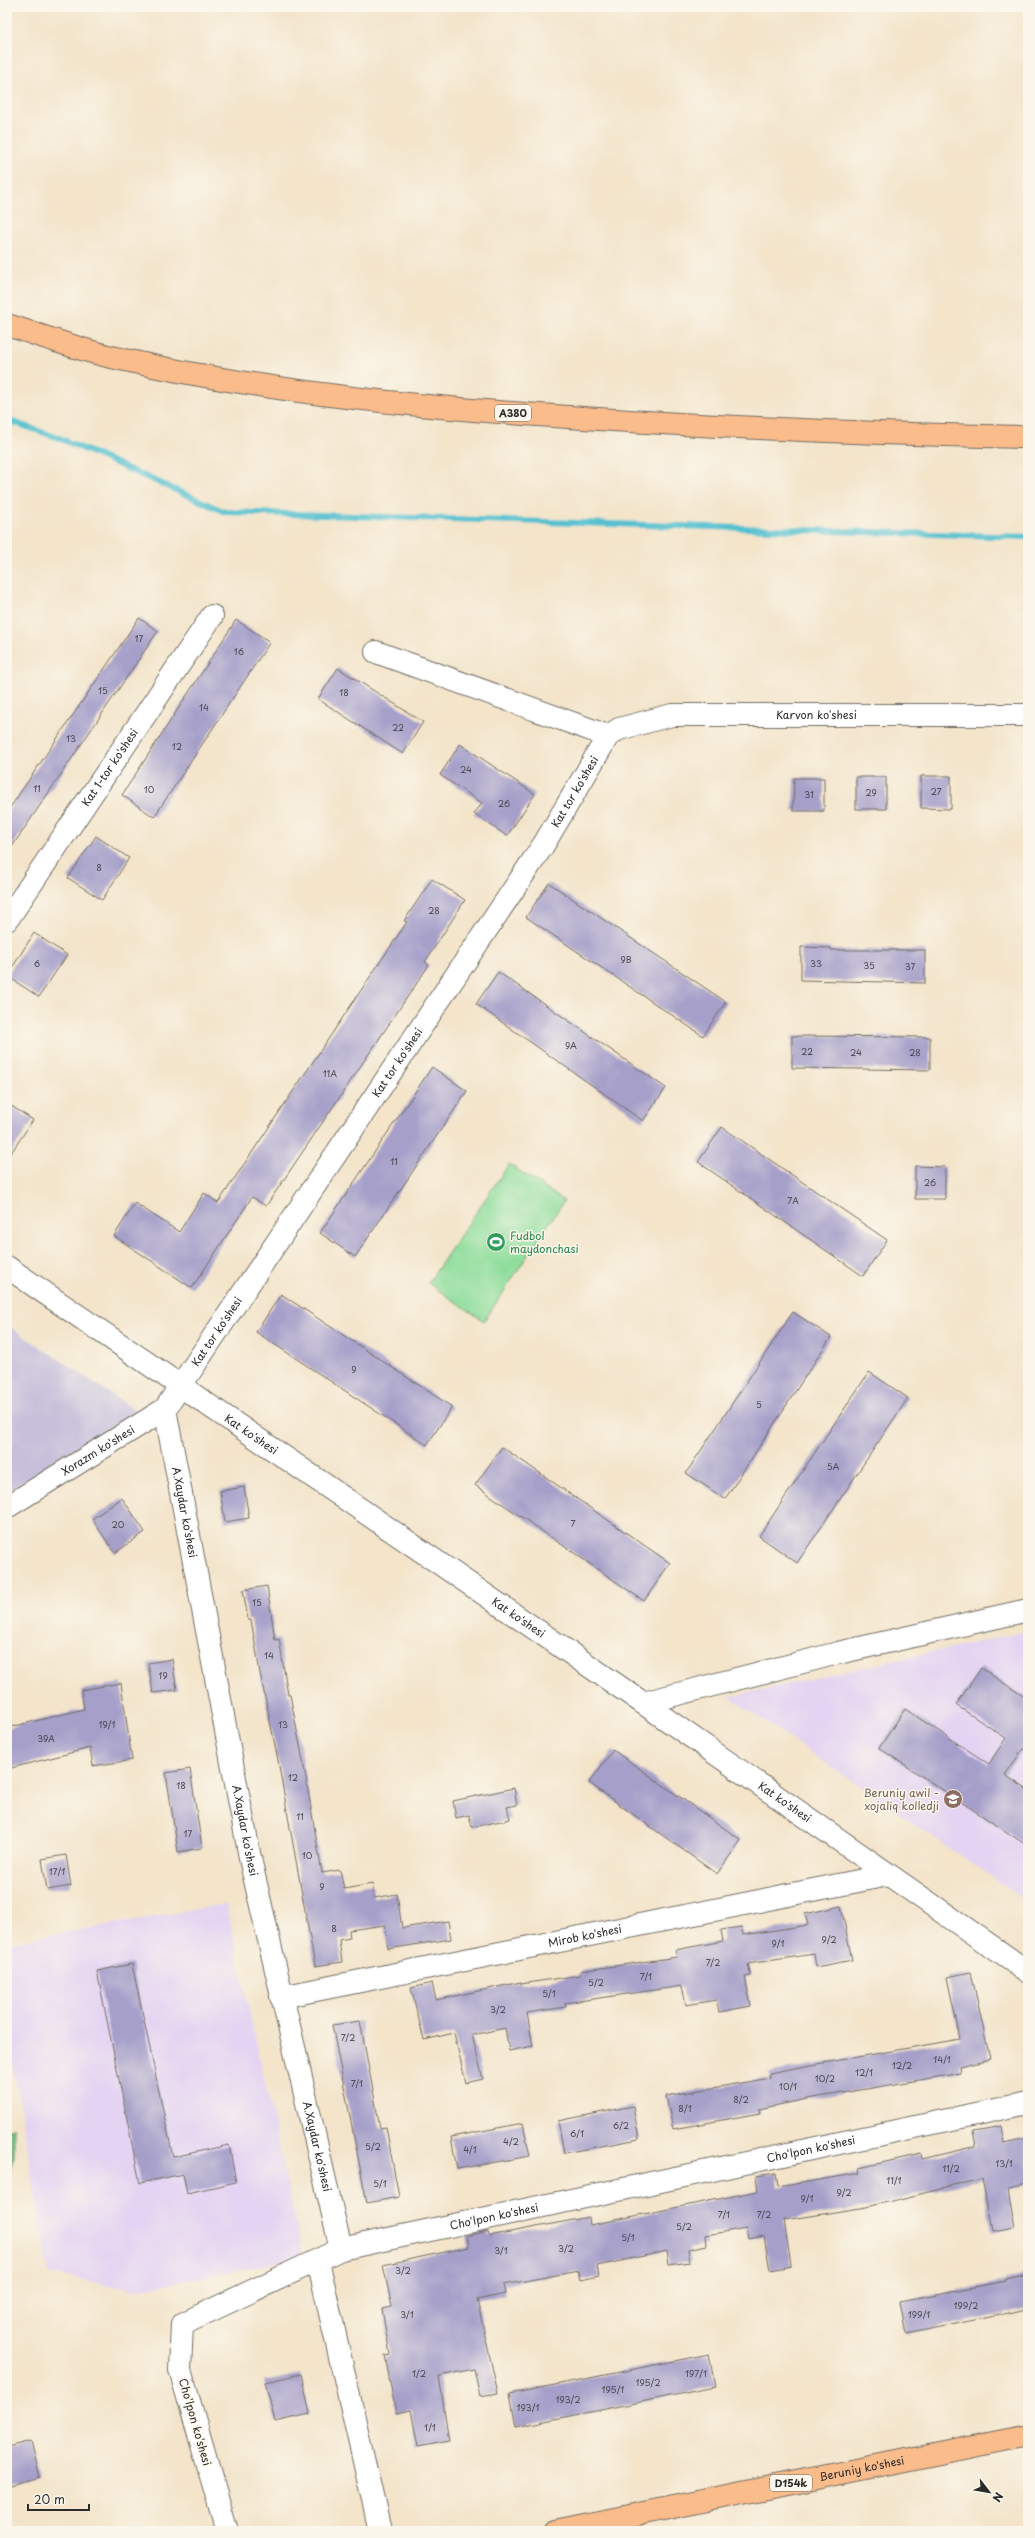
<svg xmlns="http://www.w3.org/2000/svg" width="1035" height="2538" viewBox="0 0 1035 2538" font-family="'Playpen Sans',sans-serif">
  <rect width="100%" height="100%" fill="#fbf7ec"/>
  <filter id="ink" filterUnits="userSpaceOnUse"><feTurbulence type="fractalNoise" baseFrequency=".025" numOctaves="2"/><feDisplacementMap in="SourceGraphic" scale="8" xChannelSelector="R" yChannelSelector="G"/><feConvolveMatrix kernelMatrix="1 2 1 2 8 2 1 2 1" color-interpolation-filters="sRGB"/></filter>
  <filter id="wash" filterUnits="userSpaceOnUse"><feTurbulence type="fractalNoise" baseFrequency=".012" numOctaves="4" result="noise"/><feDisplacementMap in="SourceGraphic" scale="16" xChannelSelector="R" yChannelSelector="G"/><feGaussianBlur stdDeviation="0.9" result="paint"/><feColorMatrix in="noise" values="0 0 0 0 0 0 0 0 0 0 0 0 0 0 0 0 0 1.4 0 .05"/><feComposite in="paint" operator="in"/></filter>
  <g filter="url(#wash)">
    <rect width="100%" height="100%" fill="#f3e4ca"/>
    <!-- built -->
    <g fill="#e4d3f2">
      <polygon points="1028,1631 1028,1902 729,1697"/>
      <polygon points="226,1904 303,2257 136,2290 49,2274 7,2030 7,1943"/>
    </g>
    <!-- industrial -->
    <polygon fill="#c6c0da" points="7,1325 138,1412 7,1491"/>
    <!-- green -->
    <polygon fill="#8edd9b" stroke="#5c8463" points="509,1164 564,1201 484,1321 428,1283"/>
    <!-- forest -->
    <polygon fill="#72bc83" stroke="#4e7457" points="14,2128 14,2157 7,2179 7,2129"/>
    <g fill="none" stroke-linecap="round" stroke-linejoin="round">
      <!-- stream -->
      <polyline stroke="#56c1d0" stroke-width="6" points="7,420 59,438 225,512 1028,537"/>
    </g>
    <g id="blocks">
      <!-- building -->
      <g fill="#a59fc9">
        <polygon points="139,618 158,631 7,854 7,812"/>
        <polygon points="236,620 270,642 154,817 122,795"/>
        <polygon points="338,668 423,722 403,754 318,699"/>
        <polygon points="460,744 535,794 507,836 474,814 482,803 440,775"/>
        <polygon points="921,776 951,776 951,809 921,808"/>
        <rect x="856" y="777" width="30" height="32"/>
        <polygon points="794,778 824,778 824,811 793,811"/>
        <polygon points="96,836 129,858 102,900 68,878"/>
        <polygon points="432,879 465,900 425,962 429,965 266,1206 252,1197 192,1288 114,1236 135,1203 179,1232 204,1193 218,1203 407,922 404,921"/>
        <polygon points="549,883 726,1002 703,1036 526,917"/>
        <polygon points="34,933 67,955 39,997 7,976"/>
        <polygon points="801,947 831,948 831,950 925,950 925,983 801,980"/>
        <polygon points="498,972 666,1088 643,1121 476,1004"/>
        <polygon points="792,1036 930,1037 930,1070 792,1068"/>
        <polygon points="432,1067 467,1091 355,1257 320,1233"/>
        <polygon points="7,1103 33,1120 7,1159"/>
        <polygon points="722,1127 887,1240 863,1276 698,1162"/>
        <polygon points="915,1166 945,1167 945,1199 915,1199"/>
        <polygon points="281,1294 452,1407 427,1445 256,1332"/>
        <polygon points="793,1312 831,1337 725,1499 686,1473"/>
        <polygon points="869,1372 908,1398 797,1563 759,1536"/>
        <polygon points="502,1447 670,1563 644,1601 475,1485"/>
        <polygon points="244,1487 249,1518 225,1522 220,1491"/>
        <polygon points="122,1498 145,1532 115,1553 92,1519"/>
        <polygon points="267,1586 275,1640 279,1639 288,1695 290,1695 303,1761 322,1873 340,1870 344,1889 372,1884 374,1898 397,1894 402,1928 448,1921 451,1939 388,1949 385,1925 349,1930 350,1938 339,1940 342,1962 315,1966 277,1755 260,1673 251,1620 248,1620 243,1590"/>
        <polygon points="172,1659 177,1690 153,1693 148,1663"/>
        <polygon points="981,1668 1028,1699 1028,1752 1023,1749 1005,1775 1028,1790 1028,1846 879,1748 905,1709 989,1764 1006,1738 956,1705"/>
        <polygon points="121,1683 132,1760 93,1766 90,1748 7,1769 7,1728 84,1709 81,1690"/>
        <polygon points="613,1750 741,1840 717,1874 589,1783"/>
        <polygon points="190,1769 202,1848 178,1852 166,1773"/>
        <polygon points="514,1788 517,1805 507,1807 510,1819 472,1827 469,1815 456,1818 453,1801"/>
        <polygon points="66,1855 71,1886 47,1890 42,1859"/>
        <polygon points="841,1906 852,1960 816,1967 814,1954 748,1964 751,1976 745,1977 751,2006 719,2012 716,2000 686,2005 682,1986 565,2003 566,2007 527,2013 533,2046 509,2051 505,2028 472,2035 483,2079 466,2083 454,2033 424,2040 411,1988 432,1983 436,2000 521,1982 521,1984 580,1975 580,1971 677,1957 675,1950 723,1941 721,1930 741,1927 743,1935 808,1925 805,1914"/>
        <polygon points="132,1964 173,2157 229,2145 236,2182 187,2193 183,2174 140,2183 97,1971"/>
        <polygon points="971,1972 990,2059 960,2066 961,2073 807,2099 759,2109 760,2113 673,2129 666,2096 770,2078 769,2073 806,2066 960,2039 947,1977"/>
        <polygon points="360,2021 380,2128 386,2127 399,2197 367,2203 332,2025"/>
        <polygon points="633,2106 639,2139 564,2153 558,2121"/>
        <polygon points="523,2123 530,2156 457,2169 451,2137"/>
        <polygon points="1001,2126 1004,2143 1028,2138 1028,2185 1008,2189 1015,2228 992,2232 982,2179 867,2207 784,2220 791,2266 770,2270 764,2236 748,2239 746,2228 706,2235 707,2245 688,2249 690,2262 669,2265 667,2251 597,2266 599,2276 580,2280 578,2271 503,2285 505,2294 477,2300 498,2393 480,2396 474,2369 439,2376 449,2441 418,2447 411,2410 396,2413 385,2356 390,2355 382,2309 392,2307 383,2265 469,2247 467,2236 488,2231 489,2236 589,2217 590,2225 758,2191 756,2176 776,2173 778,2187 860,2173 859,2168 921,2154 922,2159 976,2146 973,2131"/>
        <polygon points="1028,2274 1028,2309 906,2334 900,2301 1006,2281 1006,2279"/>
        <polygon points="709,2354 715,2387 516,2427 510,2394"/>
        <polygon points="301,2374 310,2414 275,2422 265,2382"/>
        <polygon points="31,2441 40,2477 7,2486 7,2447"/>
      </g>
    </g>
  </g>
  <g filter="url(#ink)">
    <use href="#blocks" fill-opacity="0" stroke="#716c63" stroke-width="1"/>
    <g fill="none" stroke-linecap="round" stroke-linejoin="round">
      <defs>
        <g id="minor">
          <polyline points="376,652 608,736"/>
          <path id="s1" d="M 7,920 L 212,616"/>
          <path id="s2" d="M 7,1267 L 643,1703 L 1028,1972"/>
          <path id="s3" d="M 165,1409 L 251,1863 L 341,2249"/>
          <path id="s4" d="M 7,1507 L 165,1409 L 544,844 L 608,736 L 619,729 L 672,715 L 1028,715"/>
          <polyline points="643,1703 838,1653 1028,1610"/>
          <path id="s5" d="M 281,1997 L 888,1875"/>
          <polyline points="318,2261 380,2531"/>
          <path id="s6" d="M 227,2531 L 180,2370 L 182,2324 L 341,2249 L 1028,2103"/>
        </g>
        <g id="major">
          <path id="s7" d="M 555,2531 L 1028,2435"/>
        </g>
        <path id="highway" d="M 7,325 C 43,336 79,350 116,358 C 270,393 426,408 583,418 C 731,428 879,434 1028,437"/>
      </defs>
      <!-- minor casing -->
      <use href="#minor" stroke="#716c63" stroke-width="24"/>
      <!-- major casing -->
      <use href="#major" stroke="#716c63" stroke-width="24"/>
      <!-- highway casing -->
      <use href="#highway" stroke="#716c63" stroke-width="24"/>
      <!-- minor -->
      <use href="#minor" stroke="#fff" stroke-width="22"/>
      <!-- major -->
      <use href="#major" stroke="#fabc8b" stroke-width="22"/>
      <!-- highway -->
      <use href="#highway" stroke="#fabc8b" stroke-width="22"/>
    </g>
  </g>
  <!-- icons -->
  <defs>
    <symbol id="stadium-disc" viewBox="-11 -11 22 22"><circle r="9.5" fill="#2e9e5b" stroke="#fbf7ec"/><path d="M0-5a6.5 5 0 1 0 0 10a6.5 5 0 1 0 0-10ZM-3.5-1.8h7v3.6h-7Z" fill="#fff"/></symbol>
    <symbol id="university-disc" viewBox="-11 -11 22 22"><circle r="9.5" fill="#8d6e63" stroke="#fbf7ec"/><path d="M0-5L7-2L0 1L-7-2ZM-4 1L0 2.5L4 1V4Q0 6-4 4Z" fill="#fff"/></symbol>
  </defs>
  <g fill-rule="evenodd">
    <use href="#stadium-disc" x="485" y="1231" width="22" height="22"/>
    <use href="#university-disc" x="942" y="1788" width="22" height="22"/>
  </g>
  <g text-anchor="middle" stroke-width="3" stroke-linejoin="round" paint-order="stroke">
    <!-- number labels -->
    <g font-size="9" fill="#4a4852">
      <text x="139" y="642">17</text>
      <text x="239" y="655">16</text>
      <text x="103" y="694">15</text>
      <text x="344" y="696">18</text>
      <text x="204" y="711">14</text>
      <text x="398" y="731">22</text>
      <text x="71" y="742">13</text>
      <text x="177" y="750">12</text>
      <text x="466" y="773">24</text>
      <text x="37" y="792">11</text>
      <text x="149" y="793">10</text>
      <text x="936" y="795">27</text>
      <text x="871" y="796">29</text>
      <text x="809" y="798">31</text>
      <text x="504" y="807">26</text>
      <text x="99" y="871">8</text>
      <text x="434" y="914">28</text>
      <text x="626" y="963">9B</text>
      <text x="37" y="967">6</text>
      <text x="816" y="967">33</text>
      <text x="869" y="969">35</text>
      <text x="910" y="970">37</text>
      <text x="571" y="1049">9A</text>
      <text x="807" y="1055">22</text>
      <text x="856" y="1056">24</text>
      <text x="915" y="1056">28</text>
      <text x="330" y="1077">11A</text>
      <text x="394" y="1165">11</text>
      <text x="930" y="1186">26</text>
      <text x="793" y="1204">7A</text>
      <text x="354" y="1373">9</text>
      <text x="759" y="1408">5</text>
      <text x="833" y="1470">5A</text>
      <text x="573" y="1527">7</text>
      <text x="118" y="1528">20</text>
      <text x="257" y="1606">15</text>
      <text x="269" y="1659">14</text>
      <text x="163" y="1679">19</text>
      <text x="107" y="1728">19/1</text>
      <text x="283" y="1728">13</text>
      <text x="46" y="1742">39A</text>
      <text x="293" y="1781">12</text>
      <text x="181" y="1789">18</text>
      <text x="300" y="1820">11</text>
      <text x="188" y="1837">17</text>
      <text x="307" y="1859">10</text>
      <text x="57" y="1875">17/1</text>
      <text x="322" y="1890">9</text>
      <text x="334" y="1932">8</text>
      <text x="829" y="1943">9/2</text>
      <text x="778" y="1947">9/1</text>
      <text x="713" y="1966">7/2</text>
      <text x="646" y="1980">7/1</text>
      <text x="596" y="1986">5/2</text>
      <text x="549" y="1997">5/1</text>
      <text x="498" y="2013">3/2</text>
      <text x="348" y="2041">7/2</text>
      <text x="942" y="2063">14/1</text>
      <text x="902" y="2069">12/2</text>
      <text x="864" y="2076">12/1</text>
      <text x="825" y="2082">10/2</text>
      <text x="357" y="2087">7/1</text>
      <text x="788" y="2090">10/1</text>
      <text x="741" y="2103">8/2</text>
      <text x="685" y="2112">8/1</text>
      <text x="621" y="2129">6/2</text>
      <text x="577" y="2137">6/1</text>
      <text x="511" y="2145">4/2</text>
      <text x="373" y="2150">5/2</text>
      <text x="470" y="2153">4/1</text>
      <text x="1004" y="2167">13/1</text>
      <text x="951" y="2172">11/2</text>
      <text x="894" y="2184">11/1</text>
      <text x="380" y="2187">5/1</text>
      <text x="844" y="2196">9/2</text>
      <text x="807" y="2202">9/1</text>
      <text x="724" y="2218">7/1</text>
      <text x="764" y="2218">7/2</text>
      <text x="684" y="2230">5/2</text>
      <text x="628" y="2241">5/1</text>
      <text x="566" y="2252">3/2</text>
      <text x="501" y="2254">3/1</text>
      <text x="403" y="2274">3/2</text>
      <text x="966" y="2309">199/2</text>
      <text x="407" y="2318">3/1</text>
      <text x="919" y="2318">199/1</text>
      <text x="419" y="2377">1/2</text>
      <text x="696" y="2377">197/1</text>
      <text x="648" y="2386">195/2</text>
      <text x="613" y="2393">195/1</text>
      <text x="568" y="2403">193/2</text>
      <text x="528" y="2411">193/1</text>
      <text x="430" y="2431">1/1</text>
    </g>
    <!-- shield labels -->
    <g fill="#fbf7ec" stroke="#696865" stroke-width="1">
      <rect x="495" y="405" width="36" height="16" rx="3"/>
      <rect x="770" y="2475" width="42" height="16" rx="3"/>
    </g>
    <g font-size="10" font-weight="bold" fill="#2b2b2b">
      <text x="513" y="417">A380</text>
      <text x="791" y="2487">D154k</text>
    </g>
    <!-- street labels -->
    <g font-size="11" fill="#2b2b2b" stroke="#fbf7ec">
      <text dy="4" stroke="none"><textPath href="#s4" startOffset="1204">Karvon ko'shesi</textPath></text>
      <text dy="4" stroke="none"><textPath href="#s1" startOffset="184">Kat 1-tor ko'shesi</textPath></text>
      <text dy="4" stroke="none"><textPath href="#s4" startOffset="927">Kat tor ko'shesi</textPath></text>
      <text dy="4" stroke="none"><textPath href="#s4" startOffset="603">Kat tor ko'shesi</textPath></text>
      <text dy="4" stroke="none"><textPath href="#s4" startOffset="279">Kat tor ko'shesi</textPath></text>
      <text dy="4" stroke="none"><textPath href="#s2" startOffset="296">Kat ko'shesi</textPath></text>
      <text dy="4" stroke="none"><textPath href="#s4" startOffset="107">Xorazm ko'shesi</textPath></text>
      <text dy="4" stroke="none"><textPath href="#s3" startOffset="105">A.Xaydar ko'shesi</textPath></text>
      <text dy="4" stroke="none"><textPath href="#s2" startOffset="620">Kat ko'shesi</textPath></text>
      <text dy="4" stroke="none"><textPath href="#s2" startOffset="944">Kat ko'shesi</textPath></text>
      <text dy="4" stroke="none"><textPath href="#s3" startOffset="429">A.Xaydar ko'shesi</textPath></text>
      <text dy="4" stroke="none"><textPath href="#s5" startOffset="310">Mirob ko'shesi</textPath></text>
      <text dy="4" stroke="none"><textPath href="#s3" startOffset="753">A.Xaydar ko'shesi</textPath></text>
      <text dy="4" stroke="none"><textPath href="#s6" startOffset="870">Cho'lpon ko'shesi</textPath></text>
      <text dy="4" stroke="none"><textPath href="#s6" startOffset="546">Cho'lpon ko'shesi</textPath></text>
      <text transform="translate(195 2422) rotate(74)" y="4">Cho'lpon ko'shesi</text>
      <text dy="4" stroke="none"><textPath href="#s7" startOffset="313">Beruniy ko'shesi</textPath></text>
    </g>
    <!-- leisure labels -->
    <g font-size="11" fill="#27864d" stroke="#fbf7ec" text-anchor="start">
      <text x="510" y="1240">Fudbol<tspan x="510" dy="13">maydonchasi</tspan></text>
    </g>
    <!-- education labels -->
    <g font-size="11" fill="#785e54" stroke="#fbf7ec" text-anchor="end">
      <text x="939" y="1797">Beruniy awil -<tspan x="939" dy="13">xojaliq kolledji</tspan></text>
    </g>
  </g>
  <!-- margin -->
  <rect width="1035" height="2538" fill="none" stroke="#fbf7ec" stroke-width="24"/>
  <!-- north arrow -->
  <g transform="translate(989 2492) rotate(121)" stroke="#fbf7ec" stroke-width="3" paint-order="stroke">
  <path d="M0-3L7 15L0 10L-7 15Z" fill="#2b2b2b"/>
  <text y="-6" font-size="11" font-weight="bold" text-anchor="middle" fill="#2b2b2b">N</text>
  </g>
  <!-- scale -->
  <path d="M28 2504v6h61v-6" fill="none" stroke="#2b2b2b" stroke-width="2"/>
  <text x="34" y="2504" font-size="12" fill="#2b2b2b" stroke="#fbf7ec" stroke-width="3" paint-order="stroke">20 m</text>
</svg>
